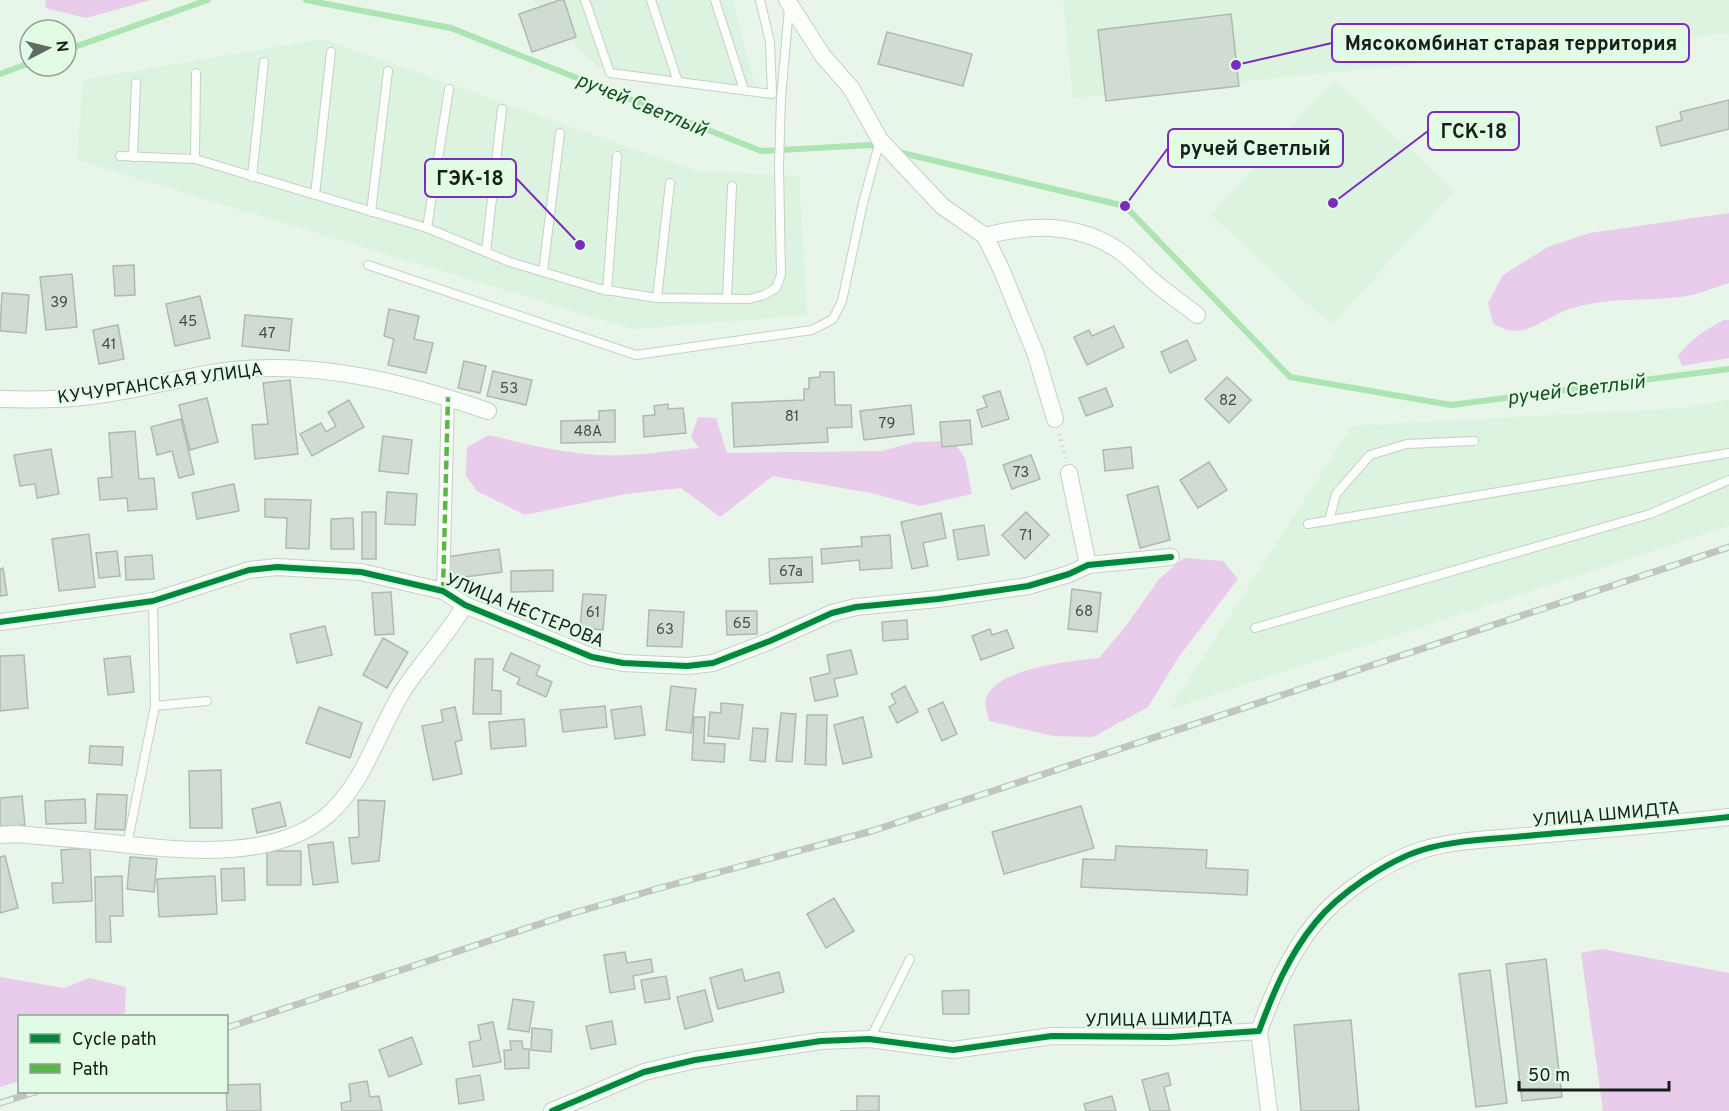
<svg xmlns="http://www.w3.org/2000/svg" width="1729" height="1111" viewBox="0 0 1729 1111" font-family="Overpass,sans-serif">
  <rect width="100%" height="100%" fill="#e8f5e9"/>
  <!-- built -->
  <g fill="#dcf3df">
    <polygon points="533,0 733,0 757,93 598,67"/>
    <polygon points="1063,0 1729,0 1729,33 1073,98"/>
    <polygon points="322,39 696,171 799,176 807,315 633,329 77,160 83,80"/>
    <polygon points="1334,80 1454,191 1331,325 1211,215"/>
    <polygon points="1729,400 1729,526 1170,709 1352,426 1686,408"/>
  </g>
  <!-- forest -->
  <g fill="#e9cceb">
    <polygon points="46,0 151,0 86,18 45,8"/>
    <path d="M 1729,213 L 1729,283 C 1714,288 1696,295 1680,297 C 1641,302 1597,296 1560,313 C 1537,324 1518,341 1493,323 L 1488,303 L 1503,275 L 1548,247 L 1590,233 Z"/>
    <path d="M 1724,320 L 1729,320 L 1729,358 L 1682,366 L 1678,356 C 1691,339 1705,330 1724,320 Z"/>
    <path d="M 698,417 L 716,418 L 727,453 L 882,451 L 914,442 L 953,441 L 965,458 L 972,494 L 920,506 L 871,493 L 773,476 L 720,517 L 681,488 L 626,494 L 525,515 L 477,491 L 466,476 L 467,447 L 489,435 C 525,444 561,452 598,455 C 631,457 666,451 699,448 L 691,437 Z"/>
    <path d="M 1184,558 L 1223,561 L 1238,579 L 1178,658 L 1148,707 L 1093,737 L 1053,736 L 989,721 C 988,714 984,704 986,698 C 996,668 1071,661 1099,658 L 1126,626 L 1159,579 Z"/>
    <polygon points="1602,949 1729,973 1729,1111 1603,1111 1581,953"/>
    <polygon points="0,977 64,988 90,978 126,987 125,1012 121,1016 20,1016 19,1081 0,1087"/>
  </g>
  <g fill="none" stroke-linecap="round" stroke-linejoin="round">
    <!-- stream -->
    <g stroke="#ade4b4" stroke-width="6">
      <polyline points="306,0 451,28 761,151 871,145 879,147"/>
      <polyline points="66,50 208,0"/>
      <polyline points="0,74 30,63"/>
      <polyline points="898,152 1125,206 1290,377 1451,405 1729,369"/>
    </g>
  </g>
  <!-- building -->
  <g fill="#d0dbd1" stroke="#afb9b0" stroke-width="1.5">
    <polygon points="560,0 564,0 576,37 532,52 519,14"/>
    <polygon points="1231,14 1239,86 1106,101 1098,30"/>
    <polygon points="887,32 972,54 963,86 878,64"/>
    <polygon points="1729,100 1729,129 1661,146 1656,127 1682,120 1680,112"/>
    <polygon points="134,265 135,295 115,296 113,266"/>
    <polygon points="72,274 77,327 46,330 40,277"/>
    <polygon points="2,293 29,295 26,333 0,331"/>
    <polygon points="200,296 210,338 175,346 166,304"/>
    <polygon points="389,309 419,316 414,339 433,343 426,373 388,365 394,339 384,336"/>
    <polygon points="245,315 292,319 289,351 242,346"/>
    <polygon points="118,325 124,359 99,364 93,330"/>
    <polygon points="1114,326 1124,347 1087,365 1074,337 1089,330 1092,336"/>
    <polygon points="1187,340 1196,360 1170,373 1161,352"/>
    <polygon points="464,361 486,366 480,393 458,388"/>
    <polygon points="493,371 532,380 526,405 487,396"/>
    <polygon points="820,372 834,372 835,405 851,405 852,427 827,428 828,442 734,447 732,403 804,400 804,389 809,389 809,378 820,377"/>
    <polygon points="1227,377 1251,400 1229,423 1205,399"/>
    <polygon points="290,380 298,454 255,459 252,425 268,424 263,383"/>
    <polygon points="1106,388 1113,406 1086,416 1079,398"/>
    <polygon points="1000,391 1009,419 982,427 977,410 987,407 983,396"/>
    <polygon points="207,398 218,442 190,450 179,405"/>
    <polygon points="349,400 364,427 312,456 300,434 321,423 326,432 336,426 328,412"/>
    <polygon points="668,404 668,409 683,408 686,433 644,437 643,416 655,415 654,406"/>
    <polygon points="911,405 914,434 864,440 860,411"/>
    <polygon points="615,410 615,442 561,443 561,421 599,420 599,411"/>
    <polygon points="181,419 194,474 179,478 172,451 157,455 151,427"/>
    <polygon points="970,420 972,444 942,447 940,422"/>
    <polygon points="135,431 139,479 154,478 157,509 128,511 127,498 100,500 98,478 112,477 109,433"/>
    <polygon points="383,436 412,440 408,474 379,471"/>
    <polygon points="1131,447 1133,468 1105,471 1103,450"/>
    <polygon points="51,449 59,494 37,498 35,484 20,486 14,455"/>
    <polygon points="1031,455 1040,479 1012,489 1003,465"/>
    <polygon points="1209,462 1227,490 1198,508 1180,480"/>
    <polygon points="234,484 239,511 197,519 192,493"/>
    <polygon points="1158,486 1170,540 1140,548 1127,495"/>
    <polygon points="387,492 417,494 415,525 385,524"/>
    <polygon points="265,499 311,500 309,549 286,548 287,518 265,517"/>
    <rect x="362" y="512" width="14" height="47"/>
    <polygon points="1026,512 1049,535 1025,559 1002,535"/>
    <polygon points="941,513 946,538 923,543 928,566 912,569 901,522"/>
    <polygon points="353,518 354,549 331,549 331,519"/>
    <polygon points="984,525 989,555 958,560 953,530"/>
    <polygon points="89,534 95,587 59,591 52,539"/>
    <polygon points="890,535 892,568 860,570 859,560 822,564 821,549 862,546 861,537"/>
    <polygon points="499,549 502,572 450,579 447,557"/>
    <polygon points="117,551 120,576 99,578 96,553"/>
    <polygon points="152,555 154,579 126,580 125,557"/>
    <polygon points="812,557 813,582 770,584 769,559"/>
    <polygon points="3,568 7,595 0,596 0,569"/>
    <polygon points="553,570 553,591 511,592 511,571"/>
    <polygon points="1072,589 1101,593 1097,632 1068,629"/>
    <polygon points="391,592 394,634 375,635 372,593"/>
    <polygon points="583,594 606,595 603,630 580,628"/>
    <polygon points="649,610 684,612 682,647 647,646"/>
    <polygon points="726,611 757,611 757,634 727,635"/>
    <polygon points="907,620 908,639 883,641 882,622"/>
    <polygon points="325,626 332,655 297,663 290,634"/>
    <polygon points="990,629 992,635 1007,630 1014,648 981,660 972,636"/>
    <polygon points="383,638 408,652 387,688 363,675"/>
    <polygon points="851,650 857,674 834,679 838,696 815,701 810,678 830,673 827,655"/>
    <polygon points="511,653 540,666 536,675 552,682 546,697 517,684 520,678 503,670"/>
    <polygon points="24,655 28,708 0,711 0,656"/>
    <polygon points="130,656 134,692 108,695 104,659"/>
    <polygon points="475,659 493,659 492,690 501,691 501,714 473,714"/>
    <polygon points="671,686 696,689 691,733 666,730"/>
    <polygon points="905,686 918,712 897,723 889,707 896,703 891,694"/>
    <polygon points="943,702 957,734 942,741 928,709"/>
    <polygon points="721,703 743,705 739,739 708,736 710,712 721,713"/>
    <polygon points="605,706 607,727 563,732 560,710"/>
    <polygon points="641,706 645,735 615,739 611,710"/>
    <polygon points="319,707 362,723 350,758 306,743"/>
    <polygon points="455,707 462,740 455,742 462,774 433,780 422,726 443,722 441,710"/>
    <polygon points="781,713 796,714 792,762 776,761"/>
    <polygon points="807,715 827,715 826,765 805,764"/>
    <polygon points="694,717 705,717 704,743 725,744 724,762 692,760"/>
    <polygon points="863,717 872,757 843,764 834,725"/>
    <polygon points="524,719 526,746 491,749 489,722"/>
    <polygon points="753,728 768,729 765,762 750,760"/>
    <polygon points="90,746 123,747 122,765 89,763"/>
    <polygon points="221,770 222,828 190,828 189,771"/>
    <polygon points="97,794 127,795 125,830 95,829"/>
    <polygon points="22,796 25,825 0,827 0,798"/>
    <polygon points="85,799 86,823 46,824 45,801"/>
    <polygon points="358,800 385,801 379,861 352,864 349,838 359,837"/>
    <polygon points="280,802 286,826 257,833 252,809"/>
    <polygon points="1081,806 1094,848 1004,874 992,832"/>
    <polygon points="333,842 338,882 313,885 308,845"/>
    <polygon points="1116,846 1207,850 1206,868 1248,870 1247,895 1081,887 1083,859 1115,860"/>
    <polygon points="90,848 92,901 53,903 52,883 63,883 61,850"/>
    <rect x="267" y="851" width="34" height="34"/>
    <polygon points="5,856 18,908 0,913 0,857"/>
    <polygon points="130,857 157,859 154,892 127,889"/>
    <polygon points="244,868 245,900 222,901 221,869"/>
    <polygon points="122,876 123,916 110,916 111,942 96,942 95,877"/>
    <polygon points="215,876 217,914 159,917 157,879"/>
    <polygon points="834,898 854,931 826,948 807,914"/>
    <polygon points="625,952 627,963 651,959 653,972 633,976 635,989 610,993 604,955"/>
    <polygon points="1546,959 1562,1097 1522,1101 1506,964"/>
    <polygon points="742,969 745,981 779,972 784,992 718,1009 710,978"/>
    <polygon points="1490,970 1507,1103 1476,1107 1459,974"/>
    <polygon points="666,976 670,999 645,1003 641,980"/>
    <polygon points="705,990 713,1021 685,1029 677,997"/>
    <polygon points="969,990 969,1014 943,1014 942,991"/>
    <polygon points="513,999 534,1002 529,1032 508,1029"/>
    <polygon points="1351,1020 1359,1111 1301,1111 1294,1025"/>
    <polygon points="612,1021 616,1044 591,1049 586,1026"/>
    <polygon points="493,1022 501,1062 473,1067 469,1042 481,1040 478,1025"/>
    <polygon points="532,1028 552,1030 551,1052 531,1050"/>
    <polygon points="412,1037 422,1064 389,1077 379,1050"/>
    <polygon points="510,1041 522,1041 523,1049 529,1049 529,1068 505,1069 504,1050 511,1050"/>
    <polygon points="1168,1073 1171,1085 1164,1087 1170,1111 1150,1111 1142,1080"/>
    <polygon points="480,1075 484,1100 459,1104 456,1079"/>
    <polygon points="367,1081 370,1097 379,1096 382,1111 342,1111 341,1103 351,1101 349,1084"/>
    <polygon points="260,1084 261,1111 227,1111 226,1085"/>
    <polygon points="857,1096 879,1096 879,1111 840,1111 857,1111"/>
    <polygon points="1112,1096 1116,1111 1086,1111 1084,1104"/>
  </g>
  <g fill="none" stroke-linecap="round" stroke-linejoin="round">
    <defs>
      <g id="service">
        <polyline points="585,0 610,73 772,94 770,42 760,0"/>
        <polyline points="651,0 678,82"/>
        <polyline points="715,0 744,90"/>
        <polyline points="120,156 195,159 427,228 510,262 600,289 657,298 749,299 764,295 776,288 781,275 779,166 781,98 789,8"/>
        <polyline points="133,157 136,83"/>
        <polyline points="195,159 196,73"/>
        <polyline points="252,177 264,62"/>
        <polyline points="315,195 331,52"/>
        <polyline points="371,212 388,71"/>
        <polyline points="427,228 449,89"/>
        <polyline points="486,252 502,109"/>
        <polyline points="368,265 636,355 812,330 833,319 842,301 863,203 880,140"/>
        <polyline points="543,272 560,133"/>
        <polyline points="607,291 617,156"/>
        <polyline points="657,298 670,183"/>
        <polyline points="727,299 732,186"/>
        <polyline points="1329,521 1336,494 1370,455 1407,444 1474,441"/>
        <polyline points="1308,524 1729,453"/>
        <polyline points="1255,628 1650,514 1729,480"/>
        <polyline points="155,706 207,701"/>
        <polyline points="127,845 155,706 153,601"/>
        <polyline points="870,1039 910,959"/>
      </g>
      <polyline id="pedestrian" points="443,591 448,397"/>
      <g id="minor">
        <polyline points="787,0 823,56 851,88 880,140 942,206 985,236 1002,271 1036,355 1055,419"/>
        <path d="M 985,236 C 1029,224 1075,223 1115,248 C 1129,256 1141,271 1153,281 C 1167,293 1183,304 1197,315"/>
        <path d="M 0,399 C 30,400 61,400 91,396 C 139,391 186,375 234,370 C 320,361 406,383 488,411"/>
        <polyline points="1069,473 1088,565"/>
        <polyline points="0,622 153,601 249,570 277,567 361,572 443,591 465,605 592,657 623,663 687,666 713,663 770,641 832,613 856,607 938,599 1028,586 1069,574 1088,565 1171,557"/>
        <path d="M 0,835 L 17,834 C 46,837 75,839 104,842 C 174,850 281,865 335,808 C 365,778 379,730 401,694 C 420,663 446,637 465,605"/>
        <polyline points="1259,1031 1269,1111"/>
        <path d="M 552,1111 L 644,1072 L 695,1060 L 821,1041 L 869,1039 L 953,1050 L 1052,1036 L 1170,1037 L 1259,1031 C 1273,993 1289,955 1315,923 C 1338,894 1387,861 1422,850 C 1454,840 1493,839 1526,836 C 1593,830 1661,825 1729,817"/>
      </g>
    </defs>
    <!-- service casing -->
    <use href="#service" stroke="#c5d0c6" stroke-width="10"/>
    <!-- pedestrian casing -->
    <use href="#pedestrian" stroke="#c5d0c6" stroke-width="14"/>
    <!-- minor casing -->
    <use href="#minor" stroke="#c5d0c6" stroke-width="18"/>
    <!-- path -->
    <polyline stroke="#d5dad5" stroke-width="4" stroke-dasharray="1.5 4.5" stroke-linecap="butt" points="1059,434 1066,459"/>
    <!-- service -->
    <use href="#service" stroke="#fcfefc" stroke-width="8"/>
    <!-- pedestrian -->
    <use href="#pedestrian" stroke="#fcfefc" stroke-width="12"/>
    <!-- minor -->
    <use href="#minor" stroke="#fcfefc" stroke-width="16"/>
    <defs>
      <g id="rail">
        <polyline points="226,1028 570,914 660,888 872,831 1729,547"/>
        <polyline points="0,1103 35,1092"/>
      </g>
    </defs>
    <!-- rail casing -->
    <use href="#rail" stroke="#c1c4c1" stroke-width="7"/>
    <!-- rail -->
    <use href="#rail" stroke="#e2fbe4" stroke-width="4.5" stroke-dasharray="14" stroke-linecap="butt"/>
    <!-- quiet -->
    <polyline stroke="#58b947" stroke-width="4.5" stroke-dasharray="9 4.5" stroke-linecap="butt" points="443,591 448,397"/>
    <defs>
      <g id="cycleway">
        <polyline points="0,622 153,601 249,570 277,567 361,572 443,591 465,605 592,657 623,663 687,666 713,663 770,641 832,613 856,607 938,599 1028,586 1069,574 1088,565 1171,557"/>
        <path d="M 552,1111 L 644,1072 L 695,1060 L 821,1041 L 869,1039 L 953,1050 L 1052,1036 L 1170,1037 L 1259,1031 C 1273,993 1289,955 1315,923 C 1338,894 1387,861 1422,850 C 1454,840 1493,839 1526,836 C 1593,830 1661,825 1729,817"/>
      </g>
    </defs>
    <!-- cycleway casing -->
    <use href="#cycleway" stroke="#e2fbe4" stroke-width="10"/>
    <!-- cycleway -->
    <use href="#cycleway" stroke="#00873e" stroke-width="6"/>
  </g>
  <g text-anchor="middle" stroke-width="4.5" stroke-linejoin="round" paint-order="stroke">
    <!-- number labels -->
    <g font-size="15" fill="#454f46">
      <text x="59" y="307">39</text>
      <text x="188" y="326">45</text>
      <text x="267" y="338">47</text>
      <text x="109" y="349">41</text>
      <text x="509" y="393">53</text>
      <text x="1228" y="405">82</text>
      <text x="792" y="421">81</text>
      <text x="887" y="428">79</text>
      <text x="588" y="436">48А</text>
      <text x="1021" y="477">73</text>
      <text x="1026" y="540">71</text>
      <text x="791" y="576">67а</text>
      <text x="1084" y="616">68</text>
      <text x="593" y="617">61</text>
      <text x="742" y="628">65</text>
      <text x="665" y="634">63</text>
    </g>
    <!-- street labels -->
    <g font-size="18" fill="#172018" stroke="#e2fbe4">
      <text transform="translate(160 383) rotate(-8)" y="6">КУЧУРГАНСКАЯ УЛИЦА</text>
      <text transform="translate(525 610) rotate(22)" y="6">УЛИЦА НЕСТЕРОВА</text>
      <text transform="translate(1606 814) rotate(-5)" y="6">УЛИЦА ШМИДТА</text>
      <text transform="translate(1159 1019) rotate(-1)" y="6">УЛИЦА ШМИДТА</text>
    </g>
    <!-- water labels -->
    <g font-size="20" font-style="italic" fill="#1b4d25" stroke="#e2fbe4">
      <text transform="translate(642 104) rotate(22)" y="7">ручей Светлый</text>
      <text transform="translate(1576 389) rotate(-7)" y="7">ручей Светлый</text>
    </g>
  </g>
  <!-- callouts -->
  <path fill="none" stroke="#7b2cbf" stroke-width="2" d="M1236 65L1332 43M1333 203L1428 131M1125 206L1168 148M580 245L516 178"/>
  <g fill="#7b2cbf" stroke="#e2fbe4" stroke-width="2">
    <circle cx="1236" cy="65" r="6"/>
    <circle cx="1333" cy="203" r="6"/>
    <circle cx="1125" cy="206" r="6"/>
    <circle cx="580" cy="245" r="6"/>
  </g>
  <g fill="#e2fbe4" stroke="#7b2cbf" stroke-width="2">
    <rect x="1332" y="24" width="357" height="38" rx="6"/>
    <rect x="1428" y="112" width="91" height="38" rx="6"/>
    <rect x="1168" y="129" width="175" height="38" rx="6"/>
    <rect x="425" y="159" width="91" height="38" rx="6"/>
  </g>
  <g font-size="20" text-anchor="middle" font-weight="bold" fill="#172018">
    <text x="1511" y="50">Мясокомбинат старая территория</text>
    <text x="1474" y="138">ГСК-18</text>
    <text x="1255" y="155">ручей Светлый</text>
    <text x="470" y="185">ГЭК-18</text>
  </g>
  <!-- legend -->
  <rect x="18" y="1015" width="210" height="78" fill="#e2fbe4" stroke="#91a392" stroke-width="1.5"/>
  <rect x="30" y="1034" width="30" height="9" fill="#00873e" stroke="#91a392" stroke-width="1.5"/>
  <text x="72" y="1045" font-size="18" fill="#172018">Cycle path</text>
  <rect x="30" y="1064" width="30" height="9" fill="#58b947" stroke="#91a392" stroke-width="1.5"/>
  <text x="72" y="1075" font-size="18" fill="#172018">Path</text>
  <!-- north arrow -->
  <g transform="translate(48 48) rotate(83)"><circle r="28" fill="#e2fbe4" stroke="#91a392" stroke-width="1.5"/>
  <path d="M0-4.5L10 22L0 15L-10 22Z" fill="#606b61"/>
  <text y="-9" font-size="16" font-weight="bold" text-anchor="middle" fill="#172018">N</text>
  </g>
  <!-- scale -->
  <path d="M1519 1081v9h150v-9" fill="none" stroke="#172018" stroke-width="3"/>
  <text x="1528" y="1081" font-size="18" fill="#172018" stroke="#e2fbe4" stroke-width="4.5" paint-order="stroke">50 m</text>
</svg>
